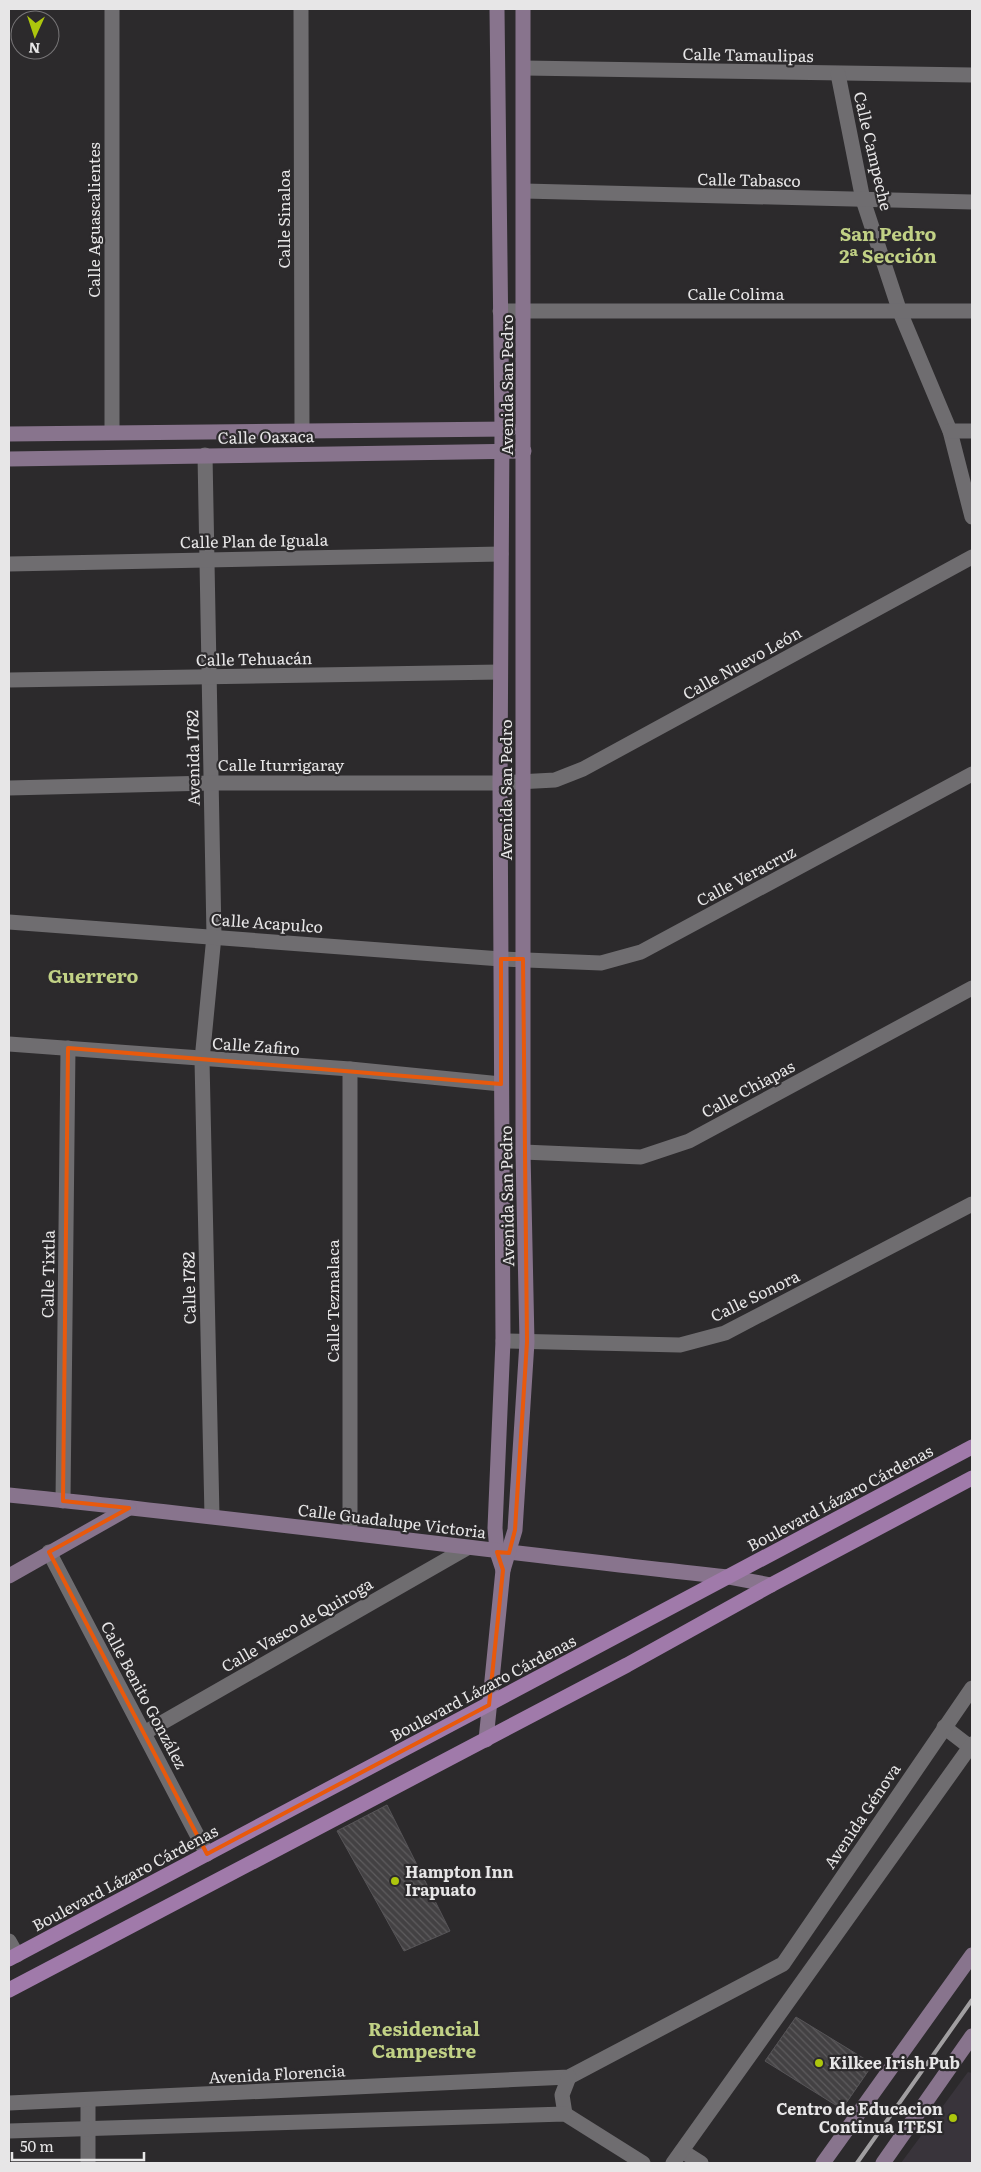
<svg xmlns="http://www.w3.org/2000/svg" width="981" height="2172" viewBox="0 0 981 2172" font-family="Literata,serif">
  <defs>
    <pattern id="building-back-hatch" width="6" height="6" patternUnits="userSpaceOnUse" patternTransform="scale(1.25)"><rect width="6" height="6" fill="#434143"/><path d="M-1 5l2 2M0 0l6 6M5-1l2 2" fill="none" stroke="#5e5c5e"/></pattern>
  </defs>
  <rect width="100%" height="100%" fill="#2c2a2c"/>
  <!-- built -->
  <polygon fill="#39343b" points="968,2072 972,2073 972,2163 901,2163"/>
  <!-- building -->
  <g fill="url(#building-back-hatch)" stroke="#575558">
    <polygon points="387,1805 450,1931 404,1951 337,1831"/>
    <polygon points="796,2017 873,2064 842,2109 765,2061"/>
  </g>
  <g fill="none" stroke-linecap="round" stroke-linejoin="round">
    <!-- street -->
    <g stroke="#6f6d70" stroke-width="15">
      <polyline points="112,9 112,432"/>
      <polyline points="301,9 302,430"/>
      <polyline points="524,68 972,75"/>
      <polyline points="838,74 863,200 900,312 950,431 972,517"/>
      <polyline points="524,191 972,202"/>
      <polyline points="500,311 972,311"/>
      <polyline points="950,431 972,431"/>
      <polyline points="205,455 214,936 202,1060 212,1516"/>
      <polyline points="9,564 501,554"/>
      <polyline points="9,680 500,672"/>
      <polyline points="9,788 211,783 500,783 555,780 583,769 972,557"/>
      <polyline points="9,922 501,959 601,963 641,952 972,774"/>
      <polyline points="9,1044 350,1069 501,1084"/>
      <polyline points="350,1069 350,1532"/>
      <polyline points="523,1152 641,1157 689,1141 972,988"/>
      <polyline points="503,1341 680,1345 725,1333 972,1204"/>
      <polyline points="63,1501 68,1048"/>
      <polyline points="49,1552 207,1854"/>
      <polyline points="944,1727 970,1747"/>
      <polyline points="144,1733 467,1548"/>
      <polyline points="9,1941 17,1955"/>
      <polyline points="88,2101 88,2163"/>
      <polyline points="9,2103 569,2077 783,1964 972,1688"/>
      <polyline points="565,2114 562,2095 569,2077"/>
      <polyline points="9,2131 565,2114 643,2163"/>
      <polyline points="682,2151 701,2163"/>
      <polyline points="673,2163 972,1744"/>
    </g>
    <!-- secondary -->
    <g stroke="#88748d" stroke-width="15">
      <polyline points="497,9 502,429 500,783 503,1341 495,1528 497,1552 503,1570"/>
      <polyline points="9,434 510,429"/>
      <polyline points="9,459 524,451"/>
      <path d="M 9,1495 C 249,1519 488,1551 728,1577 L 771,1585"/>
      <polyline points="9,1576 129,1508"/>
      <polyline points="486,1740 503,1570 515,1530 527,1342 523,1152 523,9"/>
      <polyline points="823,2163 972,1955"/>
      <polyline points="883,2163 972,2036"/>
    </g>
    <!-- primary -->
    <g stroke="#a07aaa" stroke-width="15">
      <polyline points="9,1959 972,1447"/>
      <polyline points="9,1990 627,1665 771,1585 972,1478"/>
    </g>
    <!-- rail -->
    <polyline stroke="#a19fa1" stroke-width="4" points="857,2163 972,2000"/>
  </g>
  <!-- marked area -->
  <path fill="none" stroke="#e8590c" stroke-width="4" stroke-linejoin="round" d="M 501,959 L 523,959 L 527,1342 L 515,1530 L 509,1553 L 497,1552 L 503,1570 L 489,1705 L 207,1854 L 49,1552 L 129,1508 L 63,1501 L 68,1048 L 501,1084 Z"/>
  <!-- markers -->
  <g fill="#adc60d" stroke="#2c2a2c" stroke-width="2">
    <circle cx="395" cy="1881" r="5"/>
    <circle cx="819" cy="2063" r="5"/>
    <circle cx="953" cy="2118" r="5"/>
  </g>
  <g text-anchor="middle" stroke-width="4.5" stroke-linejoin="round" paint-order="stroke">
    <!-- street labels -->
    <g font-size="16" fill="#e7e6e7" stroke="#2c2a2c">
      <text transform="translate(748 55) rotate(1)" y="6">Calle Tamaulipas</text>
      <text transform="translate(873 151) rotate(77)" y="6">Calle Campeche</text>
      <text transform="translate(749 180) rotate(1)" y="6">Calle Tabasco</text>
      <text transform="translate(284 219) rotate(-90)" y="6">Calle Sinaloa</text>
      <text transform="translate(94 220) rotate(-90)" y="6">Calle Aguascalientes</text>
      <text x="736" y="300">Calle Colima</text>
      <text transform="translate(507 385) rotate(-90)" y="6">Avenida San Pedro</text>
      <text transform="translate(266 437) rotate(-1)" y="6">Calle Oaxaca</text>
      <text transform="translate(254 541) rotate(-1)" y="6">Calle Plan de Iguala</text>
      <text transform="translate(254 659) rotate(-1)" y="6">Calle Tehuacán</text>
      <text transform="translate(742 663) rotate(-29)" y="6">Calle Nuevo León</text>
      <text transform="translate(193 758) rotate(-91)" y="6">Avenida 1782</text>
      <text x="281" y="771">Calle Iturrigaray</text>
      <text transform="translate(506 790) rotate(-90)" y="6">Avenida San Pedro</text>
      <text transform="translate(746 876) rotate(-28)" y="6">Calle Veracruz</text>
      <text transform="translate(267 923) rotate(4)" y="6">Calle Acapulco</text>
      <text transform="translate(256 1046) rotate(4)" y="6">Calle Zafiro</text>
      <text transform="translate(748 1089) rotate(-28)" y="6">Calle Chiapas</text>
      <text transform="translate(507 1196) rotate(-91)" y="6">Avenida San Pedro</text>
      <text transform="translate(48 1274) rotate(-89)" y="6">Calle Tixtla</text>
      <text transform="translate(189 1288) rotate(-91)" y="6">Calle 1782</text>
      <text transform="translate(755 1296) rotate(-26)" y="6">Calle Sonora</text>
      <text transform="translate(333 1301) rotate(-90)" y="6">Calle Tezmalaca</text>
      <text transform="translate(840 1498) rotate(-28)" y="6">Boulevard Lázaro Cárdenas</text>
      <text transform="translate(392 1521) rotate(7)" y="6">Calle Guadalupe Victoria</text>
      <text transform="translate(297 1625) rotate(-30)" y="6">Calle Vasco de Quiroga</text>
      <text transform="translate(483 1688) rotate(-28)" y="6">Boulevard Lázaro Cárdenas</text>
      <text transform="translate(144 1695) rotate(62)" y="6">Calle Benito González</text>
      <text transform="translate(862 1816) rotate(-56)" y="6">Avenida Génova</text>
      <text transform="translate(125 1878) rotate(-28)" y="6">Boulevard Lázaro Cárdenas</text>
      <text transform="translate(277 2074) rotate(-3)" y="6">Avenida Florencia</text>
    </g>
    <!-- poi labels -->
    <g font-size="16" font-weight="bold" fill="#e7e6e7" stroke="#2c2a2c" text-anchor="start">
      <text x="405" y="1878">Hampton Inn<tspan x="405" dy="18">Irapuato</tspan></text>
      <text x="829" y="2069">Kilkee Irish Pub</text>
      <text x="943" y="2115" text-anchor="end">Centro de Educacion<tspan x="943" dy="18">Continua ITESI</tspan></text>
    </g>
    <!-- quarter labels -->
    <g font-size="19" font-weight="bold" fill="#c1d185" stroke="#2c2a2c">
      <text x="888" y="241">San Pedro<tspan x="888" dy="22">2ª Sección</tspan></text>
      <text x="93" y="983">Guerrero</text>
      <text x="424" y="2036">Residencial<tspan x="424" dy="22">Campestre</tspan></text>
    </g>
  </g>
  <!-- border -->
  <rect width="981" height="2172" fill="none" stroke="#e7e6e7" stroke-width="20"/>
  <!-- north arrow -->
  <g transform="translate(35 35) rotate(183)"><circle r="24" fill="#2c2a2c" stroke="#777577"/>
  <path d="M0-4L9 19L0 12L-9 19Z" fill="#adc60d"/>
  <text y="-8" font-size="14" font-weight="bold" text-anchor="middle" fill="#e7e6e7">N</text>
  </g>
  <!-- scale -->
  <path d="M12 2152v8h132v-8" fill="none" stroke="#e7e6e7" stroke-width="2.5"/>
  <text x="20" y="2152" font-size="15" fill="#e7e6e7" stroke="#2c2a2c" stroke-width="4" paint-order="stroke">50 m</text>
</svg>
